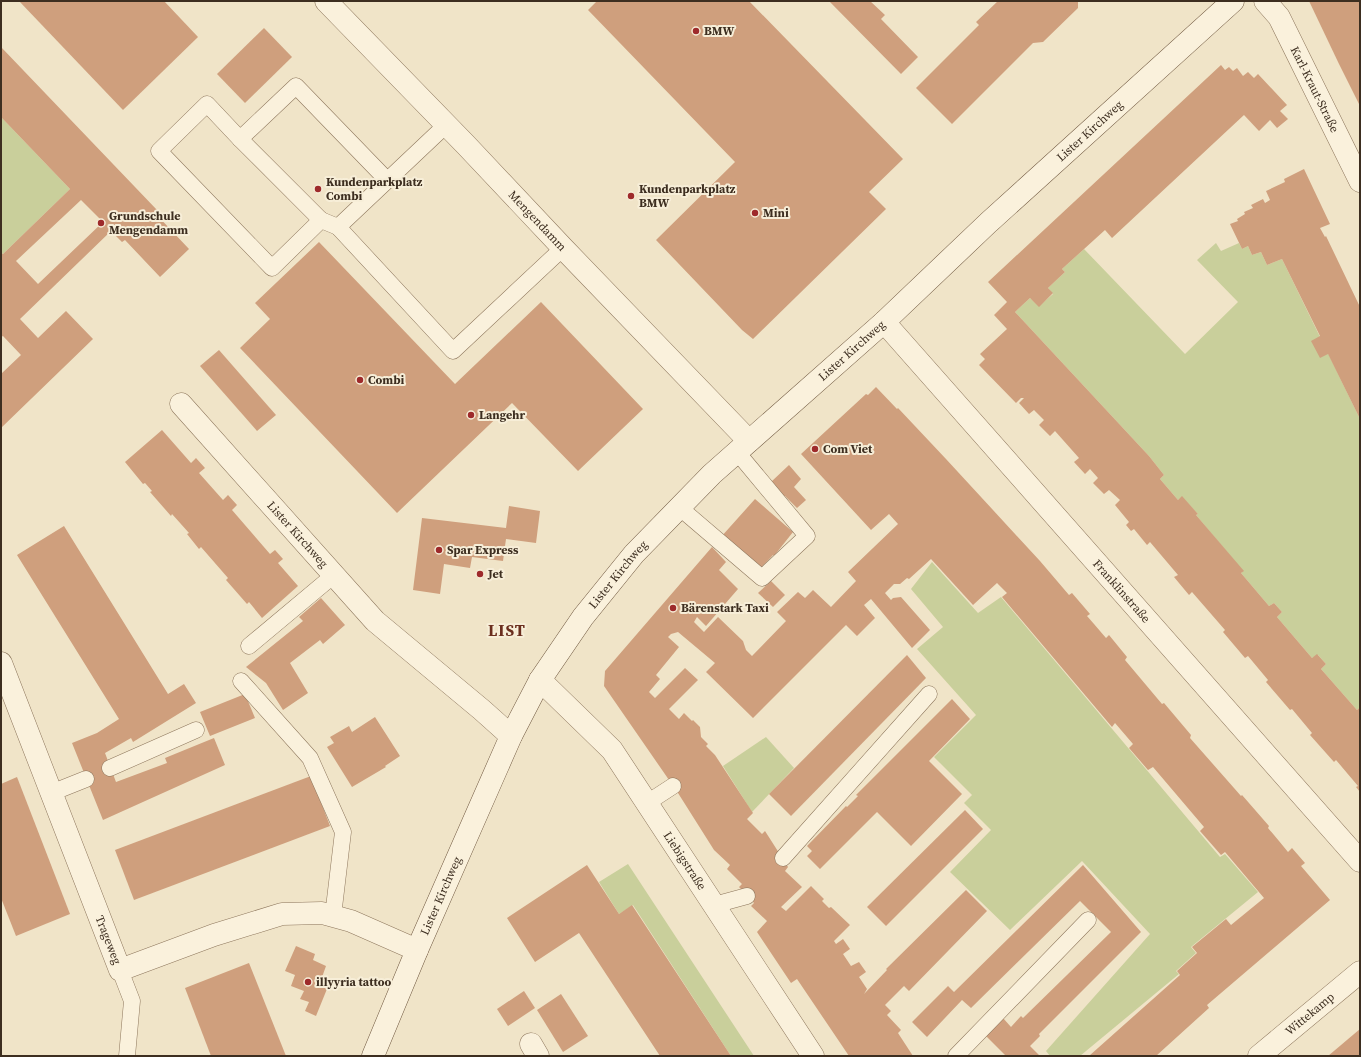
<svg xmlns="http://www.w3.org/2000/svg" width="1361" height="1057" viewBox="0 0 1361 1057" font-family="'Source Serif 4',serif">
  <rect width="100%" height="100%" fill="#f0e4c8"/>
  <!-- green -->
  <g fill="#c9cf9b">
    <polygon points="1,117 70,189 3,254 1,253"/>
    <polygon points="1216,243 1221,251 1239,243 1242,249 1248,246 1252,255 1261,252 1267,265 1282,259 1360,419 1360,707 1357,710 1321,669 1326,664 1318,655 1312,658 1277,617 1282,612 1274,603 1269,606 1241,573 1243,571 1196,515 1198,514 1182,497 1178,500 1160,479 1164,475 1149,456 1015,312 1030,298 1039,306 1053,294 1048,288 1065,272 1062,269 1084,249 1185,354 1238,302 1197,260"/>
    <polygon points="932,562 978,613 1001,597 1220,857 1225,854 1258,892 1191,947 1196,953 1176,971 1179,974 1080,1056 1050,1056 1046,1051 1150,934 1082,861 1010,930 950,872 991,830 964,803 972,795 934,757 976,715 917,649 943,627 911,589"/>
    <polygon points="766,737 794,768 752,812 723,766"/>
    <polygon points="628,864 754,1056 731,1056 633,905 619,914 599,882"/>
  </g>
  <!-- building -->
  <g fill="#cf9f7d" fill-rule="evenodd">
    <polygon points="19,1 164,1 198,37 123,110"/>
    <polygon points="597,1 749,1 903,159 869,192 886,209 753,339 742,330 656,240 735,162 588,10"/>
    <polygon points="829,1 870,1 885,15 881,19 918,57 901,74"/>
    <polygon points="998,1 1078,1 1078,8 1043,42 1033,43 952,124 916,88 979,25 976,22"/>
    <polygon points="1309,1 1360,1 1360,106 1339,64"/>
    <polygon points="264,28 292,57 245,103 217,74"/>
    <path d="M 1,47 L 157,210 L 154,212 L 189,249 L 160,277 L 125,240 L 122,242 L 111,231 L 20,319 L 38,338 L 66,311 L 93,339 L 1,428 L 1,374 L 21,355 L 3,336 L 1,337 L 1,253 L 3,254 L 70,189 L 1,117 ZM 81,200 L 103,222 L 38,284 L 16,261 Z"/>
    <polygon points="1221,65 1225,70 1229,67 1233,71 1237,68 1243,76 1248,72 1254,78 1258,74 1287,105 1280,111 1288,119 1277,128 1270,120 1259,131 1244,115 1112,238 1105,230 1062,269 1065,272 1048,288 1053,293 1039,307 1030,298 1015,312 1149,456 1164,475 1160,479 1178,500 1182,496 1198,514 1196,515 1244,571 1241,573 1269,606 1274,603 1282,612 1277,617 1312,658 1317,654 1326,664 1321,669 1357,710 1360,707 1360,792 1356,787 1358,786 1336,760 1334,762 1310,735 1312,733 1292,709 1290,710 1266,682 1268,680 1248,656 1245,658 1223,632 1225,630 1192,592 1189,595 1174,577 1178,575 1150,542 1147,545 1134,529 1131,531 1126,525 1129,522 1115,505 1120,500 1109,490 1104,494 1093,483 1098,478 1090,469 1085,474 1074,462 1079,458 1055,431 1050,436 1039,425 1044,420 1034,410 1029,414 1019,403 1024,398 1021,398 1016,403 979,365 985,359 980,354 1007,329 994,315 1007,302 988,282"/>
    <polygon points="1304,169 1330,224 1320,228 1325,237 1326,236 1360,307 1360,419 1328,354 1320,358 1311,341 1320,336 1282,259 1267,265 1261,252 1252,255 1248,246 1242,249 1230,224 1238,221 1237,219 1245,214 1244,212 1253,208 1251,205 1263,199 1265,203 1270,200 1266,191 1285,182 1284,179"/>
    <polygon points="319,242 455,384 541,302 643,409 578,471 512,403 397,513 240,348 270,319 255,303"/>
    <polygon points="219,350 276,415 257,431 200,366"/>
    <polygon points="876,387 897,409 898,408 946,459 1040,561 1069,595 1072,593 1090,614 1087,616 1094,624 1106,638 1109,635 1127,657 1125,660 1162,704 1164,703 1191,735 1190,738 1234,788 1241,796 1242,795 1269,826 1268,828 1279,841 1288,852 1292,848 1305,863 1301,866 1330,900 1207,1005 1209,1008 1156,1056 1089,1056 1180,975 1177,971 1197,953 1192,947 1226,919 1231,925 1264,898 1225,852 1221,855 1200,831 1204,827 1153,767 1148,770 1129,748 1133,744 1115,723 1112,727 1002,597 1007,593 997,583 973,605 931,559 909,579 907,578 900,584 894,584 885,593 891,600 893,598 901,597 930,630 912,648 871,599 864,605 875,618 857,636 846,625 753,718 706,672 715,663 678,632 671,634 668,637 679,647 656,675 660,679 649,692 655,698 685,668 698,680 669,709 679,719 684,713 692,721 693,720 700,727 701,737 708,744 706,746 715,755 753,813 747,819 762,834 765,831 788,867 785,871 802,887 781,907 786,911 811,886 824,899 822,901 829,908 831,907 850,925 834,941 836,944 843,939 850,949 843,954 851,966 859,962 866,972 859,977 867,989 864,994 887,970 886,969 966,890 987,911 909,991 904,986 885,1005 891,1011 887,1015 901,1030 898,1033 913,1056 849,1056 797,979 791,983 757,932 767,921 751,906 754,903 739,887 742,884 727,869 730,865 714,850 678,793 604,686 605,671 712,547 726,562 719,570 738,589 706,626 697,617 694,622 704,632 718,617 743,641 746,650 752,656 786,621 777,612 798,592 805,598 813,590 831,607 856,581 848,572 898,524 889,514 871,530 801,454 866,394 868,395"/>
    <polygon points="162,430 191,463 196,458 205,468 199,473 223,500 228,495 237,505 232,510 270,554 275,550 283,559 278,563 298,586 262,618 249,602 247,604 226,580 228,578 201,547 199,549 187,534 189,533 172,514 171,516 150,492 152,491 145,483 143,484 125,462"/>
    <polygon points="789,465 801,479 794,487 806,500 797,508 785,496 784,497 771,482"/>
    <polygon points="755,499 793,532 774,556 773,555 758,571 721,537"/>
    <polygon points="509,506 540,511 536,543 506,539 503,561 472,557 470,568 444,564 440,594 413,590 422,518 506,528"/>
    <polygon points="64,526 168,694 184,684 196,703 133,742 131,738 105,753 116,782 167,763 165,758 214,738 225,765 103,820 72,743 97,733 119,719 17,555"/>
    <polygon points="771,581 785,595 773,607 758,593"/>
    <polygon points="321,598 345,625 323,644 320,640 290,663 308,693 283,710 266,683 246,667 303,621 299,617"/>
    <polygon points="907,655 926,678 791,816 769,794"/>
    <polygon points="245,694 255,718 210,736 200,712"/>
    <polygon points="952,699 970,719 929,761 962,794 911,846 877,812 820,869 807,856 812,851 807,846 846,806 847,807 858,796 856,795"/>
    <polygon points="375,717 400,756 385,766 386,767 352,787 327,747 334,743 330,737 349,726 352,732"/>
    <polygon points="311,776 330,826 134,900 115,850"/>
    <polygon points="17,777 70,914 16,936 1,898 1,784"/>
    <polygon points="965,810 983,829 886,926 867,907"/>
    <polygon points="587,865 619,914 632,905 731,1056 660,1056 579,933 535,962 507,918"/>
    <polygon points="1083,865 1141,932 1039,1034 1040,1036 1030,1046 1040,1056 1006,1056 986,1036 1003,1018 1011,1027 1021,1016 1023,1018 1111,932 1080,901 971,1008 962,1000 927,1037 912,1022 948,986 954,992"/>
    <polygon points="296,946 315,954 313,960 326,966 321,980 329,984 316,1016 305,1011 309,1002 300,999 304,991 291,986 295,975 285,971"/>
    <polygon points="249,963 286,1056 211,1056 185,988"/>
    <polygon points="524,991 535,1008 508,1026 497,1009"/>
    <polygon points="561,994 588,1036 563,1052 537,1010"/>
    <polygon points="1360,1029 1360,1056 1328,1056"/>
  </g>
  <g fill="none" stroke-linecap="round" stroke-linejoin="round">
    <defs>
      <g id="lane">
        <polyline points="446,125 338,227 453,351 563,248"/>
        <polyline points="240,139 321,220"/>
        <polyline points="338,227 321,220 272,268 159,151 207,104 240,139 296,86 387,180"/>
        <polyline points="680,508 762,578 807,536 737,452"/>
        <polyline points="249,646 334,575"/>
        <polyline points="241,681 310,758 343,832 333,916"/>
        <polyline points="110,768 196,730"/>
        <polyline points="51,793 86,779"/>
        <polyline points="647,803 673,786"/>
        <polyline points="783,858 929,694"/>
        <polyline points="714,905 747,896"/>
        <polyline points="120,970 132,1001 127,1056"/>
        <polyline points="956,1056 1088,920"/>
      </g>
      <g id="street">
        <path id="s1" d="M 326,1 L 466,145 L 563,248 L 749,441"/>
        <path id="s2" d="M 1265,1 L 1279,17 L 1360,181"/>
        <path id="s3" d="M 884,322 L 1360,861"/>
        <path id="s4" d="M 181,404 L 375,621 L 482,710 L 511,736"/>
        <path id="s5" d="M 1,663 L 120,970 L 214,935 L 282,914 L 322,913 L 351,921 L 417,950"/>
        <path id="s6" d="M 540,680 L 612,750 L 813,1056"/>
        <polyline points="531,1044 538,1056"/>
        <path id="s7" d="M 1259,1056 L 1360,972"/>
      </g>
      <g id="secondary">
        <path id="s8" d="M 373,1056 L 417,950 L 511,736 L 540,680 L 583,617 L 634,554 L 712,474 L 884,322 L 988,223 L 1233,1"/>
      </g>
    </defs>
    <!-- lane casing -->
    <use href="#lane" stroke="#8d765c" stroke-width="17"/>
    <!-- street casing -->
    <use href="#street" stroke="#8d765c" stroke-width="23"/>
    <!-- secondary casing -->
    <use href="#secondary" stroke="#6f573f" stroke-width="23"/>
    <!-- lane -->
    <use href="#lane" stroke="#faf1dc" stroke-width="16"/>
    <!-- street -->
    <use href="#street" stroke="#faf1dc" stroke-width="22"/>
    <!-- secondary -->
    <use href="#secondary" stroke="#faf1dc" stroke-width="22"/>
  </g>
  <!-- markers -->
  <g fill="#9e2a2b" stroke="#f7eed8" stroke-width="1.5">
    <circle cx="696" cy="31" r="4"/>
    <circle cx="318" cy="189" r="4"/>
    <circle cx="631" cy="196" r="4"/>
    <circle cx="755" cy="213" r="4"/>
    <circle cx="101" cy="223" r="4"/>
    <circle cx="360" cy="380" r="4"/>
    <circle cx="471" cy="415" r="4"/>
    <circle cx="815" cy="449" r="4"/>
    <circle cx="439" cy="550" r="4"/>
    <circle cx="480" cy="574" r="4"/>
    <circle cx="673" cy="608" r="4"/>
    <circle cx="308" cy="982" r="4"/>
  </g>
  <g text-anchor="middle" stroke-width="4" stroke-linejoin="round" paint-order="stroke">
    <!-- poi labels -->
    <g font-size="12" font-weight="bold" fill="#3d2e20" stroke="#f7eed8" text-anchor="start">
      <text x="704" y="35">BMW</text>
      <text x="326" y="186">Kundenparkplatz<tspan x="326" dy="14">Combi</tspan></text>
      <text x="639" y="193">Kundenparkplatz<tspan x="639" dy="14">BMW</tspan></text>
      <text x="763" y="217">Mini</text>
      <text x="109" y="220">Grundschule<tspan x="109" dy="14">Mengendamm</tspan></text>
      <text x="368" y="384">Combi</text>
      <text x="479" y="419">Langehr</text>
      <text x="823" y="453">Com Viet</text>
      <text x="447" y="554">Spar Express</text>
      <text x="488" y="578">Jet</text>
      <text x="681" y="612">Bärenstark Taxi</text>
      <text x="316" y="986">illyyria tattoo</text>
    </g>
    <!-- street labels -->
    <g font-size="12" fill="#3d2e20" stroke="#f7eed8">
      <text dy="4" stroke="none"><textPath href="#s2" startOffset="102">Karl-Kraut-Straße</textPath></text>
      <text dy="4" stroke="none"><textPath href="#s8" startOffset="1191">Lister Kirchweg</textPath></text>
      <text dy="4" stroke="none"><textPath href="#s1" startOffset="305">Mengendamm</textPath></text>
      <text dy="4" stroke="none"><textPath href="#s8" startOffset="867">Lister Kirchweg</textPath></text>
      <text dy="4" stroke="none"><textPath href="#s4" startOffset="175">Lister Kirchweg</textPath></text>
      <text dy="4" stroke="none"><textPath href="#s8" startOffset="543">Lister Kirchweg</textPath></text>
      <text dy="4" stroke="none"><textPath href="#s3" startOffset="359">Franklinstraße</textPath></text>
      <text dy="4" stroke="none"><textPath href="#s6" startOffset="233">Liebigstraße</textPath></text>
      <text dy="4" stroke="none"><textPath href="#s8" startOffset="174">Lister Kirchweg</textPath></text>
      <text dy="4" stroke="none"><textPath href="#s5" startOffset="297">Trageweg</textPath></text>
      <text dy="4" stroke="none"><textPath href="#s7" startOffset="66">Wittekamp</textPath></text>
    </g>
    <!-- district labels -->
    <g font-size="16" font-weight="bold" letter-spacing="1" fill="#6b2e1e" stroke="#f7eed8">
      <text x="507" y="636">LIST</text>
    </g>
  </g>
  <!-- border -->
  <rect width="1361" height="1057" fill="none" stroke="#3d2e20" stroke-width="4"/>
</svg>
